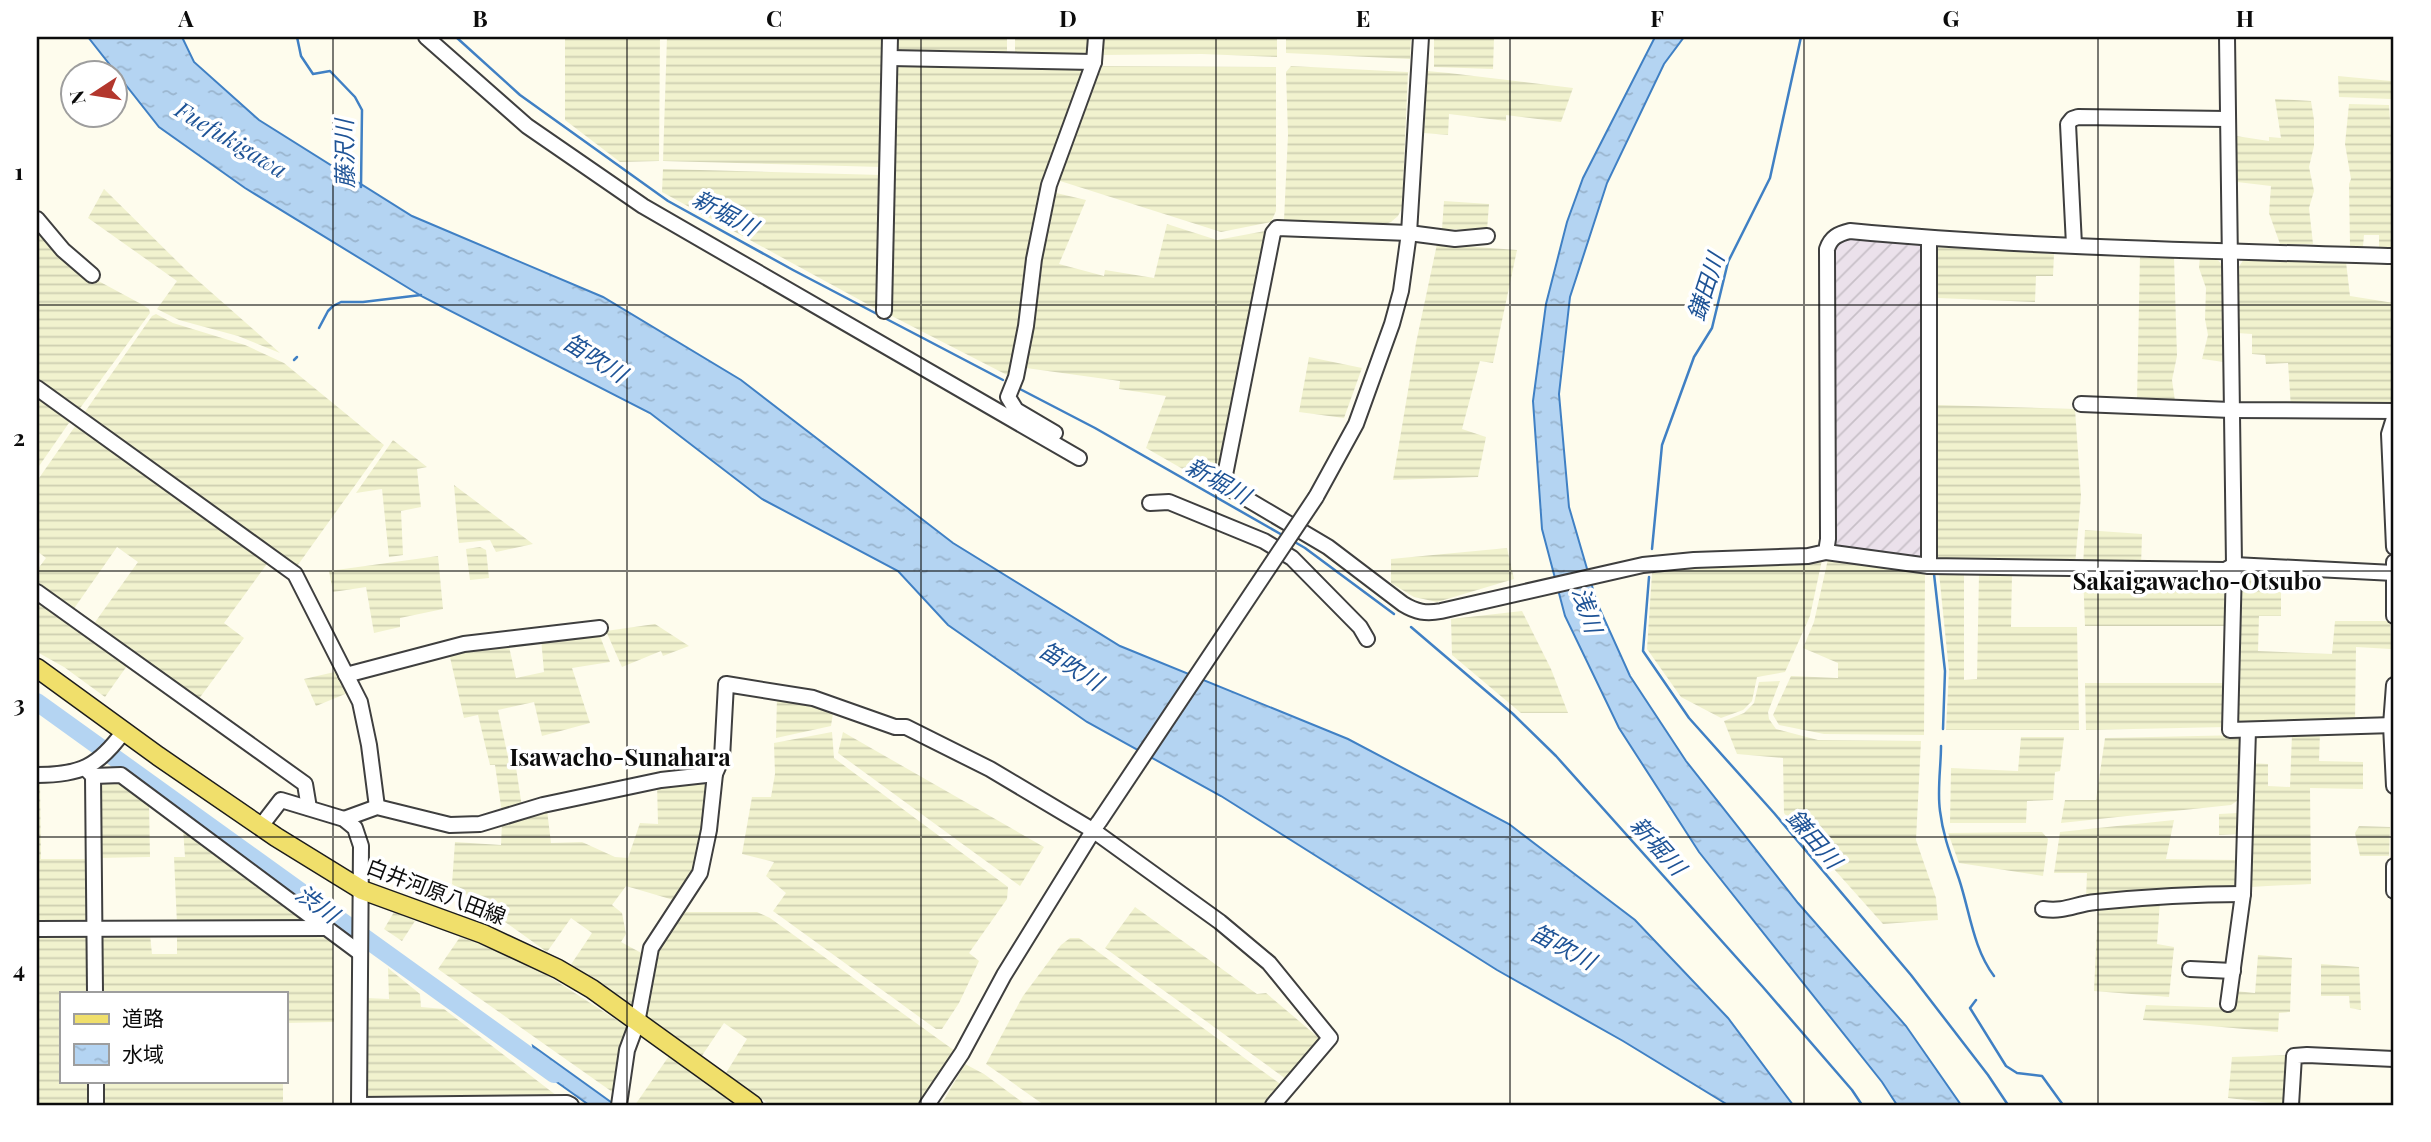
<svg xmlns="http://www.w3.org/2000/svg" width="2431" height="1142" viewBox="0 0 2431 1142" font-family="'Playfair Display','Noto Sans JP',serif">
  <defs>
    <pattern id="industrial-furrows" width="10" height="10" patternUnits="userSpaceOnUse" patternTransform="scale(1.75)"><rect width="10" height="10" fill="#ebe1eb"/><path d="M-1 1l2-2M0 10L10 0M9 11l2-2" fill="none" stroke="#c8c0c8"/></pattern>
    <pattern id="farmland-rules" width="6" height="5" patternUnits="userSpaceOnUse" patternTransform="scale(1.75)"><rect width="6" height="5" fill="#f1f2ce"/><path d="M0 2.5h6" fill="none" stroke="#cdceb0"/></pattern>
    <pattern id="water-ripples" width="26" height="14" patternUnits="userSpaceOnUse" patternTransform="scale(1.75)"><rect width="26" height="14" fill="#b4d4f2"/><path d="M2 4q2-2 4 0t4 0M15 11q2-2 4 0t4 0" fill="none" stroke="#9ab5ce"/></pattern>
  </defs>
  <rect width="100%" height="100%" fill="#fefced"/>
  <!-- industrial -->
  <polygon fill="url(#industrial-furrows)" points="1845,239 1924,245 1922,557 1834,549 1834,250"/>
  <!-- farmland -->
  <g fill="url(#farmland-rules)">
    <polygon points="565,37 660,37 659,161 620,162 565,120"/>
    <polygon points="667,37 886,37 882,167 663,161"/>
    <polygon points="895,37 1007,37 1007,55 894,53"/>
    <polygon points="1015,37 1091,37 1088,56 1015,55"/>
    <polygon points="1103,37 1277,37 1277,57 1202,54 1101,55"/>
    <polygon points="1286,37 1411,37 1410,59 1286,53"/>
    <polygon points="1434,37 1494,37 1493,69 1434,67"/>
    <polygon points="894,63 1085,67 1044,191 1025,267 1022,319 1016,351 1007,375 888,314"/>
    <polygon points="1097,66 1276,67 1276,211 1271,222 1221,232 1057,180"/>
    <polygon points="1291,66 1408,72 1402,208 1398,216 1391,222 1382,225 1284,220 1288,135 1286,72"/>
    <polygon points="1427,71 1449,73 1573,88 1561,122 1506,115 1506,121 1449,114 1448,135 1424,133"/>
    <polygon points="2338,76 2391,81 2391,99 2339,97"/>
    <polygon points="2275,99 2311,101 2314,120 2314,146 2309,167 2314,191 2309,208 2313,244 2280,244 2269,213 2271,186 2237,182 2236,136 2269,141 2269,137 2281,138"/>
    <polygon points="2349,104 2389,105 2394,181 2393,248 2379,247 2379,235 2364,235 2363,246 2350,246 2349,184 2351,179 2345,144"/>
    <polygon points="663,169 882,175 880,311 662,192"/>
    <polygon points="104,189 186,270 280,353 238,336 179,320 157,309 177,281 88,218"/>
    <polygon points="1052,192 1086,200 1059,264 1104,276 1105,270 1154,278 1167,224 1217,240 1265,231 1268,235 1216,488 1146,448 1166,396 1119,389 1120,381 1026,368"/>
    <polygon points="1444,201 1489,204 1487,230 1442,229"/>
    <polygon points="37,222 91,277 143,305 149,309 150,313 78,411 37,381"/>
    <polygon points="1437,244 1517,250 1493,363 1480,361 1462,429 1486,437 1478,477 1393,480 1416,343"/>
    <polygon points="1938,247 2054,254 2053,276 2036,276 2035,302 1938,298"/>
    <polygon points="2140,256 2174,257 2177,356 2172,380 2175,401 2137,400"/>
    <polygon points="2200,256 2216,258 2224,267 2224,362 2202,359 2208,335 2205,319 2206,288 2199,268"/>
    <polygon points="2244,259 2346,262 2350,296 2394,303 2394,408 2291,408 2288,363 2266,364 2265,355 2252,354 2252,334 2237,333 2238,268"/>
    <polygon points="156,314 173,323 245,345 284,363 384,445 295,569 82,416 152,316"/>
    <polygon points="1309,357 1362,368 1344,418 1299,412"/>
    <polygon points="37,395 71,420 37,469"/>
    <polygon points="1936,405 2075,409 2081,496 2075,565 1935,561"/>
    <polygon points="78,422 269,561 224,623 244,638 198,700 93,625 138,562 117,547 73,610 37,583 37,570 46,558 37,551 37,481"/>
    <polygon points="393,440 427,467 417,469 421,507 401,511 403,555 389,557 382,489 356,493"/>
    <polygon points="454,485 533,544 496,552 490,540 459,543"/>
    <polygon points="2085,530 2142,534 2141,566 2083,566"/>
    <polygon points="480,547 486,550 489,578 470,580 466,549"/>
    <polygon points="1507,548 1514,579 1437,602 1414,597 1391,583 1391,559"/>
    <polygon points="438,556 443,609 400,618 400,627 374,633 366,587 333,592 329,571"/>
    <polygon points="1828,559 1925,570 1924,735 1824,734 1779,725 1773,715 1791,676 1838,678 1838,663 1803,648 1814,622"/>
    <polygon points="1822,560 1810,616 1785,672 1757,677 1752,701 1743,710 1721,718 1681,697 1647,649 1652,573 1718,565"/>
    <polygon points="2238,569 2261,570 2261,591 2281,592 2281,616 2259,616 2258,651 2332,654 2335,621 2390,621 2391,649 2356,647 2355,722 2234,724"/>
    <polygon points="2083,572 2230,572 2229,626 2085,626"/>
    <polygon points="1939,573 1964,574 1964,680 1977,679 1979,574 2012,574 2011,627 2077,627 2079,730 1946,730 1949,671"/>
    <polygon points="37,597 129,663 105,697 64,667 37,652"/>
    <polygon points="1522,611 1551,669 1568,713 1521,713 1452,655 1451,619"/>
    <polygon points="655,624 689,646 663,656 661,651 622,667 606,631"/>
    <polygon points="598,631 610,662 572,668 590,723 542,736 534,702 498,710 509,762 515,761 522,807 502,813 495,765 490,765 478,715 464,718 449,653 508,642 516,678 544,672 541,638"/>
    <polygon points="339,671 350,692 316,706 304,679"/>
    <polygon points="1780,681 1768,712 1769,719 1776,729 1818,740 1921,741 1916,840 1936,898 1938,920 1883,924 1784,813 1783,758 1737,754 1724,721 1744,713 1754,703 1759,682"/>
    <polygon points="2085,683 2228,683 2227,727 2086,730"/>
    <polygon points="777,697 833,713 831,726 776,738"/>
    <polygon points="832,732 834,758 1008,887 1007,899 969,953 979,961 959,1003 942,1029 936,1029 773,911 786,893 766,876 774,862 742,854 752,797 771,797 775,774 774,743"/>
    <polygon points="843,732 1044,847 1020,886 838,753"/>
    <polygon points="2320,733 2319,761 2363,762 2363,789 2310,788 2311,884 2247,887 2250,763 2268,764 2268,786 2290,787 2292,734"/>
    <polygon points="2244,735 2240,799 2231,805 2061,823 2065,800 2096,800 2105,738"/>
    <polygon points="2021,737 2064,737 2060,771 2055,772 2053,800 2027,801 2026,823 1950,823 1951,768 2018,771"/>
    <polygon points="712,777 700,858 677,901 626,886 612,905 622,913 626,934 621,942 645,955 635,1010 570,966 592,933 571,918 547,952 452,884 455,842 501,845 502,823 547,810 551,843 582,842 615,857 628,858 640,823 658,824 657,783"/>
    <polygon points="97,779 117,779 149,803 150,857 98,858"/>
    <polygon points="37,780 40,780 41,859 90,859 89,924 37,924"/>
    <polygon points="2238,813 2239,834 2219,835 2219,814"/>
    <polygon points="2174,820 2166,859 2240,860 2239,890 2086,898 2087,873 2054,873 2060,832"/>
    <polygon points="2359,826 2390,827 2389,856 2360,856 2355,833"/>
    <polygon points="183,828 312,923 177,924 174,857 185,857"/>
    <polygon points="2042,832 2048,839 2043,876 1959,863 1948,833"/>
    <polygon points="2160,901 2157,944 2174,947 2169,997 2094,991 2098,907"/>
    <polygon points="1135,907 1257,994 1266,993 1319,1038 1286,1079 1105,948"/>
    <polygon points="394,912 415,921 402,941 384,929"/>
    <polygon points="680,912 757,912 770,918 955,1051 917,1105 770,1105 726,1073 747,1039 724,1023 701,1057 643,1015 655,950"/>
    <polygon points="324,934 333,941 334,1022 285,1023 285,993 99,993 99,936 150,935 152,954 177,954 177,935"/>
    <polygon points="37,935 91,935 92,993 61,993 61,1081 93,1081 93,1104 37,1104"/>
    <polygon points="460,937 500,951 536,968 629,1028 618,1096 438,969"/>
    <polygon points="1070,938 1079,938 1283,1086 1266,1105 1044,1105 986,1064 1023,996 1061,945"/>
    <polygon points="2258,955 2292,958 2290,1012 2279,1013 2278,1032 2143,1020 2146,1005 2233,1008 2235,991 2255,993"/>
    <polygon points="2321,964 2359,967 2361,1010 2350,1008 2349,996 2321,996"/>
    <polygon points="388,968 420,994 421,1007 444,1009 561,1099 365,1102 366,998 389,999"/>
    <polygon points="2289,1055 2287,1105 2228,1098 2232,1057"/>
    <polygon points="669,1056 738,1105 635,1105"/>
    <polygon points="965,1064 984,1074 1026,1105 941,1105"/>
    <polygon points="100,1081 283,1081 283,1102 101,1103"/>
  </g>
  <!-- water -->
  <g fill="url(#water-ripples)" stroke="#4080c4" stroke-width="2">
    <polygon points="88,37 182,37 194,62 259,120 412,216 603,297 741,380 953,543 1120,646 1348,739 1509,824 1635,920 1728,1018 1793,1105 1728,1105 1623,1041 1497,970 1221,796 1087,722 948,625 898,571 762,499 650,413 423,297 245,188 159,127"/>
    <polygon points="1655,37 1684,37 1664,64 1607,183 1570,297 1559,394 1569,507 1597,603 1630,676 1686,761 1798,903 1906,1026 1961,1105 1897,1105 1882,1082 1699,852 1619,728 1565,616 1542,529 1533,401 1546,304 1567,222 1583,178"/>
    <polygon points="533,1046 615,1105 589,1105 537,1068"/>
  </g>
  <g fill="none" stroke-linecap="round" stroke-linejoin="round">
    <!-- stream -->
    <g stroke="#4080c4" stroke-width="2.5">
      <polyline points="297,37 301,56 313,74 330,71 355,97 362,110 361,187"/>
      <polyline points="456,37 520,95 668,201 793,270 1003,380"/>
      <polyline points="319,328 328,311 333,306 341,302 363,302 421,295"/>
      <polyline points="294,360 297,357"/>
      <polyline points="1018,388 1095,428 1284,536"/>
      <polyline points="1293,541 1305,548 1394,614"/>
      <polyline points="1652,549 1662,445 1694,357 1712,328 1728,262 1770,178 1801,37"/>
      <polyline points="1934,574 1945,671 1943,729"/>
      <polyline points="1649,577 1643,651 1689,718 1774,813 1911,975 1988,1075 2008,1105"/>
      <polyline points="1411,627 1513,714 1556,756 1762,986 1852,1090 1862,1105"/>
      <path d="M 1941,746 C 1941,767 1937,790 1940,811 C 1943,836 1951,856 1959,879 C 1970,912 1973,948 1994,976"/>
      <polyline points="1976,1000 1970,1008 2006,1066 2017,1073 2042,1076 2063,1105"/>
    </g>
    <!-- river -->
    <polyline stroke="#b4d4f2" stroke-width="18" points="37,702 554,1074"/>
    <defs>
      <g id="minor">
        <polyline points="426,37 527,126 643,206 1079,458"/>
        <polyline points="2227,37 2234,565 2230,730 2394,725"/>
        <polyline points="890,58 1094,62"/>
        <polyline points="37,219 63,250 92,275"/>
        <path d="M 1487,236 L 1455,239 L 1409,233 L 1277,228 L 1273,233 L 1225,475 L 1224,484 L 1230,489 L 1328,547 L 1403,604 C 1416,612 1426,614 1441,611 L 1643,565 L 1694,560 L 1808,556 L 1826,552 L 1828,539 L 1827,249 C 1831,237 1838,234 1850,231 C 2030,248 2213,251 2394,256"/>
        <polyline points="1929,238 1929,566"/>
        <polyline points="2074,245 2068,124 2072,119 2078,117 2227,119"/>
        <polyline points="884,311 890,37"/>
        <polyline points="37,388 295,574 360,702 369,745 377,807"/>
        <polyline points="2081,404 2231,410 2394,411"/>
        <polyline points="2394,418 2389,434 2394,547"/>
        <polyline points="1055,433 1016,410 1008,397 1016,377 1026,326 1034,259 1049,185 1094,62 1096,37"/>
        <polyline points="1316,497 1356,424 1392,324 1401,291 1409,233 1421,37"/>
        <polyline points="1150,503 1169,502 1264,541 1292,558 1360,627 1367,639"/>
        <polyline points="1826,552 1929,566 2225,570 2234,565 2394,573"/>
        <polyline points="2394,562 2394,616"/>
        <polyline points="37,592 305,784 309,808"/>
        <polyline points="346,675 464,644 600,628"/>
        <polyline points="2394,685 2391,725 2394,786"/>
        <polyline points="85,768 93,776 95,993"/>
        <path d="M 37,775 C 80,775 98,767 124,731"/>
        <polyline points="93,776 121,775 360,953"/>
        <polyline points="344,819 377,807 450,825 480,824 543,805 661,780 715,774"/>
        <polyline points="261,826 281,800 344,819 355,828 361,846 359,1105"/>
        <polyline points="2394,866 2394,891"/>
        <path d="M 2043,909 C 2067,912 2074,904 2096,902 C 2145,897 2193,894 2243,894"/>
        <polyline points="37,929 324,928"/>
        <polyline points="2190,969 2233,971"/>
        <polyline points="2228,1004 2243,894 2248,730"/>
        <polyline points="96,1081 96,1105"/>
        <polyline points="360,1105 567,1103 571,1105"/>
        <polyline points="619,1105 627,1050 637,1023 651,948 700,873 709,830 715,774 722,758 726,684 813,698 895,727 906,727 990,769 1094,831 1220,922 1269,963 1330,1038 1273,1105"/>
        <polyline points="927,1105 962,1053 1004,975 1098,823"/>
        <polyline points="2291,1105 2294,1056 2307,1055 2394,1059"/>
      </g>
      <polyline id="major" points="37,668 158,756 276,837 362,890 483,934 558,969 592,989 753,1105"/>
    </defs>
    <!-- minor casing -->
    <use href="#minor" stroke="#3f3f3f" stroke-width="18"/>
    <!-- major casing -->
    <use href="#major" stroke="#1d1d1d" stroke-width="21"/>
    <!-- minor -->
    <use href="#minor" stroke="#fff" stroke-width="14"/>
    <!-- major -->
    <use href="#major" stroke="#f0df6b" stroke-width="18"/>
    <defs>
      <polyline id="minor-bridge" points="1099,822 1316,497"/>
    </defs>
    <!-- minor-bridge casing -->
    <use href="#minor-bridge" stroke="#3f3f3f" stroke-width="18" stroke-linecap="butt"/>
    <!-- minor-bridge -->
    <use href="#minor-bridge" stroke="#fff" stroke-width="14"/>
  </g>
  <!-- grid -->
  <path fill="none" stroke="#0c0c0c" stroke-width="2" stroke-opacity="0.55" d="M 333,37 L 333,1105M 627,37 L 627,1105M 921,37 L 921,1105M 1216,37 L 1216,1105M 1510,37 L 1510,1105M 1804,37 L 1804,1105M 2098,37 L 2098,1105M 37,305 L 2394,305M 37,571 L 2394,571M 37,837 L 2394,837"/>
  <g text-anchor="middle" stroke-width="7" stroke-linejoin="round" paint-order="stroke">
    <!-- street labels -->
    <g font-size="21" fill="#0c0c0c" stroke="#fff">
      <text transform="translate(436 892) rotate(21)" y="7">白井河原八田線</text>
    </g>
    <!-- water labels -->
    <g font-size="23" font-style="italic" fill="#1e5396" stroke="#fff">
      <text transform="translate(231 140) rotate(31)" y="8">Fuefukigawa</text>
      <text transform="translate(345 154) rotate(-91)" y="8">藤沢川</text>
      <text transform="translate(725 213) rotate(28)" y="8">新堀川</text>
      <text transform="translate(1706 287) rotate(-72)" y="8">鎌田川</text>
      <text transform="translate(595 358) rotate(32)" y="8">笛吹川</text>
      <text transform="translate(1218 481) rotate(29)" y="8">新堀川</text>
      <text transform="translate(1587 610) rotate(72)" y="8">浅川</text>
      <text transform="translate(1071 666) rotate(32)" y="8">笛吹川</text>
      <text transform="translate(1814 839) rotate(49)" y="8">鎌田川</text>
      <text transform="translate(1658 846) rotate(48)" y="8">新堀川</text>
      <text transform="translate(317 904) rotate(36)" y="8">渋川</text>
      <text transform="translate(1563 947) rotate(28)" y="8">笛吹川</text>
    </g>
    <!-- quarter labels -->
    <g font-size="24" font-weight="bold" fill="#0c0c0c" stroke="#fff">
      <text x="2197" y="590">Sakaigawacho-Otsubo</text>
      <text x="620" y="766">Isawacho-Sunahara</text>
    </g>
  </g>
  <!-- border -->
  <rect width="2431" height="1142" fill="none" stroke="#ffffff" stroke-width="77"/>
  <!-- legend -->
  <rect x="60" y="992" width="228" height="91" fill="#ffffff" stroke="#9e9e9e" stroke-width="2"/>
  <rect x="74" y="1014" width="35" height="10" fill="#f0df6b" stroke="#9e9e9e" stroke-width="2"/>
  <text x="122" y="1026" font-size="21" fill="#0c0c0c">道路</text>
  <rect x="74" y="1044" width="35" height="21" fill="url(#water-ripples)" stroke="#9e9e9e" stroke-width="2"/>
  <text x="122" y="1062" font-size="21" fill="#0c0c0c">水域</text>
  <!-- north arrow -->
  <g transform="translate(94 94) rotate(258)"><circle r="33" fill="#ffffff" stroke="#9e9e9e" stroke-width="2"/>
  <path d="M0-5L12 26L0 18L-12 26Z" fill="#b3372d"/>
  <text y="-10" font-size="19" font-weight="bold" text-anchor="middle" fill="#0c0c0c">N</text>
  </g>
  <rect x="38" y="38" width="2354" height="1066" fill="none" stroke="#0c0c0c" stroke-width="2.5"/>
  <g font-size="23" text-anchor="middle" font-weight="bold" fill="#0c0c0c">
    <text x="186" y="27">A</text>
    <text x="480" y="27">B</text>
    <text x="774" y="27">C</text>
    <text x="1068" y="27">D</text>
    <text x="1363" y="27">E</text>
    <text x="1657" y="27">F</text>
    <text x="1951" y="27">G</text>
    <text x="2245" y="27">H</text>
    <text x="19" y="180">1</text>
    <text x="19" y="446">2</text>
    <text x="19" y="712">3</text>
    <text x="19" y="978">4</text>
  </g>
</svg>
